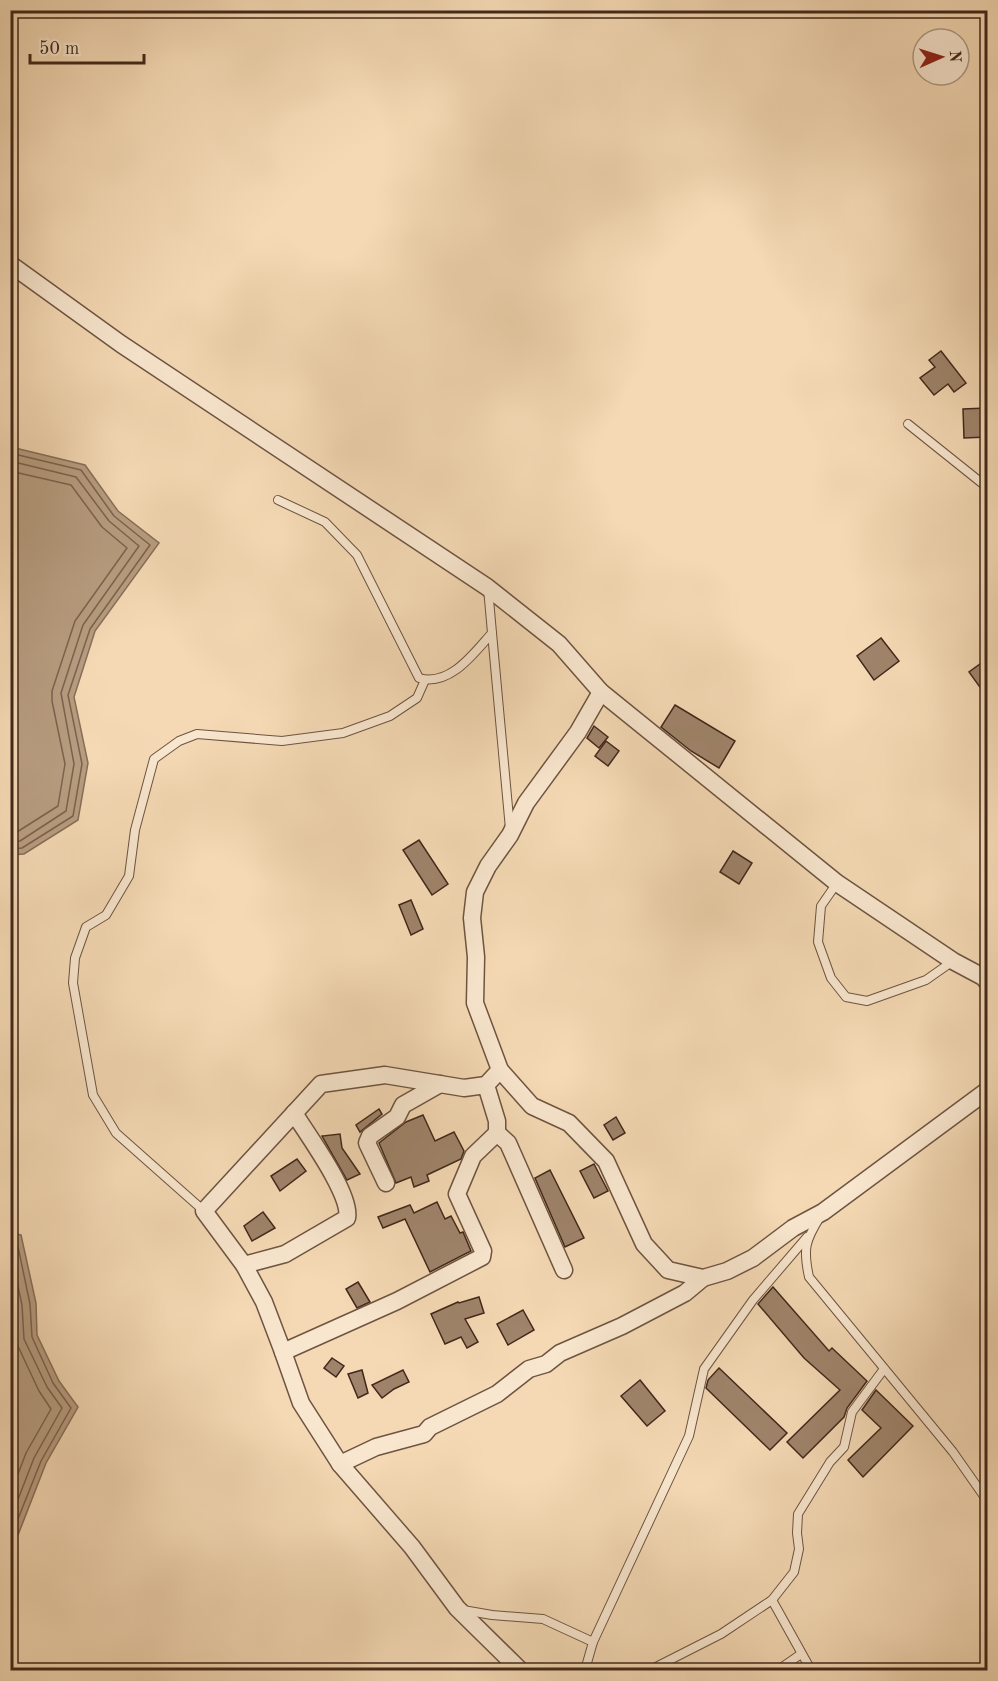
<svg xmlns="http://www.w3.org/2000/svg" width="998" height="1681" viewBox="0 0 998 1681" font-family="'Old Standard TT',serif">
  <rect width="100%" height="100%" fill="#f4d9b4"/>
  <filter id="stains"><feTurbulence type="fractalNoise" baseFrequency=".00333" numOctaves="4"/><feColorMatrix values="0 0 0 0 .2 0 0 0 0 .09 0 0 0 0 .02 0 0 0 .5 -.17"/></filter>
  <radialGradient id="worn" r=".72"><stop offset=".6" stop-color="#630" stop-opacity="0"/><stop offset="1" stop-color="#630" stop-opacity=".3"/></radialGradient>
  <!-- water -->
  <g fill="#b79d80" stroke="#886e58" stroke-width="1.5">
    <polygon points="11,447 85,465 118,511 159,543 95,631 74,697 88,763 78,820 24,854 11,855"/>
    <polygon points="11,1233 21,1235 36,1303 37,1335 59,1381 78,1407 46,1463 11,1553"/>
  </g>
  <g fill="none" stroke-linecap="round" stroke-linejoin="round">
    <!-- shore -->
    <g stroke="#7c624e" stroke-width="1.5">
      <polyline points="10,453 81,470 114,516 150,545 90,629 68,695 82,764 73,816 22,848 10,849"/>
      <polyline points="10,461 76,477 109,521 139,546 83,625 61,693 74,764 66,811 20,841 10,842"/>
      <polyline points="10,471 71,485 102,527 127,548 75,621 52,691 52,701 65,764 58,806 17,832 10,833"/>
      <polyline points="10,1239 17,1242 30,1304 32,1337 53,1383 71,1408 41,1461 10,1539"/>
      <polyline points="10,1249 22,1305 24,1339 47,1387 62,1408 34,1458 10,1520"/>
      <polyline points="10,1293 16,1342 39,1391 51,1409 26,1453 10,1495"/>
    </g>
  </g>
  <!-- building -->
  <g fill="#9f846b" stroke="#42281b" stroke-width="1.5">
    <polygon points="941,351 966,383 954,392 948,384 934,395 920,378 935,367 929,360"/>
    <polygon points="986,408 987,437 964,438 963,409"/>
    <polygon points="881,638 899,661 874,680 857,656"/>
    <polygon points="987,659 987,697 969,672"/>
    <polygon points="675,705 735,741 719,768 691,751 661,727"/>
    <polygon points="594,726 608,737 599,748 587,738"/>
    <polygon points="606,741 619,751 608,766 595,756"/>
    <polygon points="419,840 448,884 432,895 403,850"/>
    <polygon points="733,851 752,863 739,884 720,872"/>
    <polygon points="411,900 423,929 411,935 399,905"/>
    <polygon points="379,1109 382,1114 360,1132 356,1125"/>
    <polygon points="423,1115 435,1141 454,1132 464,1151 461,1159 427,1175 429,1181 414,1187 411,1177 396,1183 379,1143 406,1122"/>
    <polygon points="616,1117 625,1133 613,1140 604,1125"/>
    <polygon points="340,1134 342,1148 360,1174 347,1180 322,1136"/>
    <polygon points="297,1159 306,1171 280,1191 271,1176"/>
    <polygon points="594,1164 608,1191 594,1198 580,1171"/>
    <polygon points="550,1170 584,1238 565,1247 535,1178"/>
    <polygon points="437,1202 445,1219 451,1216 460,1233 463,1232 471,1251 430,1272 405,1219 383,1228 378,1217 410,1205 414,1213"/>
    <polygon points="263,1212 275,1228 252,1241 244,1226"/>
    <polygon points="358,1282 370,1302 357,1308 346,1289"/>
    <polygon points="773,1287 829,1351 832,1348 867,1381 847,1408 844,1417 803,1458 787,1442 840,1390 804,1358 758,1304"/>
    <polygon points="479,1297 484,1313 465,1319 478,1342 467,1348 461,1337 445,1344 431,1314 458,1302 459,1303"/>
    <polygon points="523,1310 534,1330 508,1345 497,1324"/>
    <polygon points="332,1358 344,1366 336,1377 324,1368"/>
    <polygon points="719,1368 787,1433 770,1450 706,1388 708,1380"/>
    <polygon points="362,1370 368,1393 358,1398 348,1374"/>
    <polygon points="403,1370 409,1382 394,1389 382,1398 372,1385"/>
    <polygon points="640,1380 665,1411 647,1426 621,1396"/>
    <polygon points="876,1390 913,1426 863,1477 848,1460 881,1428 862,1410"/>
  </g>
  <g fill="none" stroke-linecap="round" stroke-linejoin="round">
    <defs>
      <g id="service">
        <polyline points="908,424 988,488"/>
        <path d="M 278,500 L 325,522 L 357,555 L 419,678 C 450,687 474,653 492,633 L 488,588"/>
        <polyline points="492,633 510,829"/>
        <polyline points="837,883 821,906 818,942 831,978 846,997 867,1001 926,980 953,961"/>
        <polyline points="204,1211 116,1133 93,1095 73,983 75,958 86,927 106,915 129,876 135,830 154,759 179,741 197,734 282,741 343,733 390,716 417,698 425,680"/>
        <path d="M 820,1217 C 805,1241 803,1249 809,1277 L 953,1452 L 988,1502"/>
        <polyline points="772,1600 811,1670"/>
        <polyline points="463,1610 492,1615 543,1619 593,1642"/>
        <polyline points="585,1670 593,1642 689,1436 704,1369 753,1300 807,1237"/>
        <polyline points="650,1670 721,1634 772,1600 794,1572 799,1549 797,1533 798,1514 830,1462 844,1447 852,1412 884,1369"/>
        <polyline points="778,1670 801,1654"/>
      </g>
      <g id="minor">
        <polyline points="10,264 121,344 487,587 559,644 601,692 837,883 953,961 983,977 988,983"/>
        <polyline points="601,692 578,732 526,803 510,835 488,866 475,892 472,918 476,957 475,1003 500,1070 532,1106 569,1123 606,1161 644,1244 668,1270 703,1278 727,1271 753,1258 793,1228 823,1212 988,1090"/>
        <polyline points="486,1085 497,1121 497,1133 473,1156 457,1194 483,1251 482,1257 397,1301 283,1352 264,1302 244,1265 204,1211 321,1084 385,1075 464,1088 486,1085 500,1070"/>
        <polyline points="497,1133 508,1143 564,1270"/>
        <polyline points="386,1183 367,1143 370,1136 397,1117 403,1105 440,1084"/>
        <path d="M 244,1265 L 285,1254 L 347,1218 C 352,1195 307,1134 294,1113"/>
        <polyline points="283,1352 301,1403 340,1464 412,1547 457,1608 520,1670"/>
        <polyline points="340,1464 376,1447 424,1434 430,1427 497,1394 529,1369 546,1364 560,1353 622,1326 685,1293 703,1278"/>
      </g>
    </defs>
    <!-- service casing -->
    <use href="#service" stroke="#6e5441" stroke-width="10"/>
    <!-- minor casing -->
    <use href="#minor" stroke="#6e5441" stroke-width="19"/>
    <!-- service -->
    <use href="#service" stroke="#f8e6ce" stroke-width="8"/>
    <!-- minor -->
    <use href="#minor" stroke="#f8e6ce" stroke-width="16"/>
  </g>
  <!-- margin -->
  <rect width="998" height="1681" fill="none" stroke="#f4d9b4" stroke-width="36"/>
  <rect x="12" y="12" width="974" height="1657" fill="none" stroke="#42281b" stroke-width="3"/>
  <rect x="18" y="18" width="962" height="1645" fill="none" stroke="#42281b" stroke-width="1.5"/>
  <!-- north arrow -->
  <g transform="translate(941 57) rotate(87)"><circle r="28" fill="#f8e6ce" stroke="#af9a86" stroke-width="1.5"/>
  <path d="M0-4.5L10 22L0 15L-10 22Z" fill="#8f2418"/>
  <text y="-9" font-size="16" font-weight="bold" text-anchor="middle" fill="#42281b">N</text>
  </g>
  <!-- scale -->
  <path d="M30 54v9h114v-9" fill="none" stroke="#42281b" stroke-width="3"/>
  <text x="39" y="54" font-size="18" fill="#42281b" stroke="#f8e6ce" stroke-width="4.5" paint-order="stroke">50 m</text>
  <rect width="100%" height="100%" filter="url(#stains)"/>
  <rect width="100%" height="100%" fill="url(#worn)"/>
</svg>
